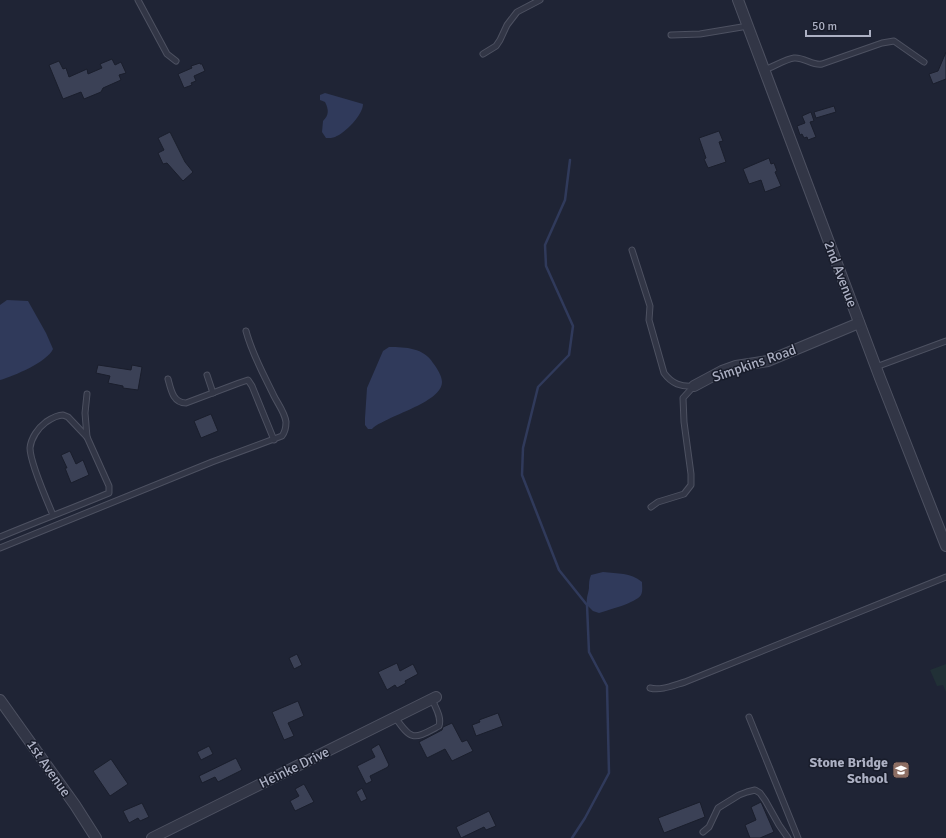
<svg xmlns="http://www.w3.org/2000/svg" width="946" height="838" viewBox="0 0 946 838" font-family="Signika,sans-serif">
  <rect width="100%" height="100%" fill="#1f2435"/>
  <!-- green -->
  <polygon fill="#213036" points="946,664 946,692 943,685 937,686 930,670"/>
  <!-- water -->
  <g fill="#303a5b">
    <path d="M 325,93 L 363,104 C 363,115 345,133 335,137 C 333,138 329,138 326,138 L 322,132 L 323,121 C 329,115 329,110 325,102 L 320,100 L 320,95 Z"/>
    <path d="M 7,300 L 28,301 L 46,333 L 53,349 C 47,362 14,376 0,380 L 0,305 Z"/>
    <path d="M 389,347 C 406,347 424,348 433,363 C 437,368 442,376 442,382 C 442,403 385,416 372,429 L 368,429 L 365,425 L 365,418 L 367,388 L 383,351 Z"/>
    <path d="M 603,572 C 618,574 630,572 642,582 C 642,587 643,591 641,595 C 636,603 608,610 599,613 L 593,611 L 587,605 C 586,598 588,595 589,588 C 589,583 589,580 591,575 Z"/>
  </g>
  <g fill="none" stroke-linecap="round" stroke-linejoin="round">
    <!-- stream -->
    <polyline stroke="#303a5b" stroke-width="2.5" points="570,160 565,200 545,245 546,266 573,326 569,355 538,387 523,448 522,475 559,570 587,605 589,652 607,686 609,773 585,818 572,838"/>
  </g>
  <!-- building -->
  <g fill="#3b4156" stroke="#1a1e2c">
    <polygon points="946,52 946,79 933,84 929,74 938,71"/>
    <polygon points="112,59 115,65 121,62 126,73 119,75 121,80 103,88 101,92 84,99 81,92 63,99 49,65 59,61 63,69 66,68 69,77 87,69 88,74 102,68 100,64"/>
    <polygon points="200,63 200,64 202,64 205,71 194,76 196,81 191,83 192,85 184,88 178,74 192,68 191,66"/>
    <polygon points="834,106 836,112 816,118 814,112"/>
    <polygon points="811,112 814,121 810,122 816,137 808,140 807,137 804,138 802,134 800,135 797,126 805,123 802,116"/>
    <polygon points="719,131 723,141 719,142 726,162 708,168 704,159 706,158 699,138"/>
    <polygon points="170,132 185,162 193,172 183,181 167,163 163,164 158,153 164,150 158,138"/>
    <polygon points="769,158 771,164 774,163 777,171 775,172 781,186 765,192 761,180 749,184 743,169"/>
    <polygon points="98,365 131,370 132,365 142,367 138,390 123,388 123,386 108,383 110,376 96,373"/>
    <polygon points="211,414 218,431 201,438 194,421"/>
    <polygon points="70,451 76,464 83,460 89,475 71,483 65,468 67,468 61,455"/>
    <polygon points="297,654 302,665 294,669 289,658"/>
    <polygon points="397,663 400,671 413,664 418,674 405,681 406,683 397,688 395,685 387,690 378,672"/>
    <polygon points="298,701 304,716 288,723 294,736 284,740 272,712"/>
    <polygon points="498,713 503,726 476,736 472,725 480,722 479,720"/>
    <polygon points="452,723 462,742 467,740 473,751 452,761 445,749 427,758 419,742 442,730 443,727"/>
    <polygon points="379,744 389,765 388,766 388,767 370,776 372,781 366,784 357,766 375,757 371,749"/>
    <polygon points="209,746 213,754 201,760 197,752"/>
    <polygon points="236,758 242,770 218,782 215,777 202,783 199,776"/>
    <polygon points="111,759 128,784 110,796 93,771"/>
    <polygon points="304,784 314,802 295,811 290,801 299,796 295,789"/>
    <polygon points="362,788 367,799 361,802 356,792"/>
    <polygon points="700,802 705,817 664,833 658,818"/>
    <polygon points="761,802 774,832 760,838 750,838 745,825 756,820 751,807"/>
    <polygon points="142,803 149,817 140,821 138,818 129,823 123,811"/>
    <polygon points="489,811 496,826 486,830 484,827 461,838 456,827"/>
  </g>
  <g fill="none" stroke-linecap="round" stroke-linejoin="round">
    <defs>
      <g id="service">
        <polyline points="138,0 167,54 176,61"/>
        <polyline points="671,35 700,34 748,26"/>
        <polyline points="483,54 496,46 500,40 507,25 517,12 540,0"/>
        <path d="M 764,70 C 773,67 786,59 794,58 C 804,57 813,66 822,64 L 882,43 L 894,41 L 924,62"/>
        <path d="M 632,250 L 650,306 L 649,320 L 664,373 C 672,384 681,387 694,386"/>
        <polyline points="876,367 946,341"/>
        <polyline points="207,375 213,393"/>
        <path d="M 168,379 C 171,390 173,403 186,403 L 239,383 L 248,380 L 252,386 L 274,440"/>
        <polyline points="87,437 85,413 87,394"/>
        <polyline points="651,507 658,502 684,494 691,485 691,474 684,422 683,398 694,386"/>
        <path d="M 0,537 C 36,522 73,508 109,493 L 109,486 L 87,437 L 68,417 L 63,415 C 57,415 52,418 46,422 C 38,428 31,438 30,448 C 30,462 47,501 53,515"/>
        <path d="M 0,548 L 212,462 L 282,436 C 285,432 286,428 286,422 C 285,413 278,404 274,396 C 264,375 252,354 246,331"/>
        <path d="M 650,688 C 661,691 674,685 685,682 L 946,577"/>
        <path d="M 395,717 C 412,742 414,739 439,726 C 442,717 435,707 432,699"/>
        <polyline points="749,717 798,838"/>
        <polyline points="703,832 709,827 718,808 739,795 747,792 755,790 760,793 765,800 779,825 788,838"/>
      </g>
      <g id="minor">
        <polyline points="738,0 880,378 946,546"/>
        <polyline points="694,386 722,371 736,366 768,361 859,323"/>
        <polyline points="0,700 75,805 96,838"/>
        <polyline points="152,838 436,697"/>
      </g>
    </defs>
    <!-- service casing -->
    <use href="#service" stroke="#4d5161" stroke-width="7"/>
    <!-- minor casing -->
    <use href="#minor" stroke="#4d5161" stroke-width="12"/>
    <!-- service -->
    <use href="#service" stroke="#323646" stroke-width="5"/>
    <!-- minor -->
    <use href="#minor" stroke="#323646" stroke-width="10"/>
  </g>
  <!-- icons -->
  <defs>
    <symbol id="school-square" viewBox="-11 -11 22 22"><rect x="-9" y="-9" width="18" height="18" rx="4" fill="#8d6e63" stroke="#181c2a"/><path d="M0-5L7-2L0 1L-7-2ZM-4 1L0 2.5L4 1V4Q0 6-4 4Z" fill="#fff"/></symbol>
  </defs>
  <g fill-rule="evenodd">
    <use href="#school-square" x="891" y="760" width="20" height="20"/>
  </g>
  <g text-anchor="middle" stroke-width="3" stroke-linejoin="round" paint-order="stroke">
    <!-- street labels -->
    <g font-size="14" fill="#acb0c3" stroke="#181c2a">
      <text transform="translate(841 274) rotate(69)" y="5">2nd Avenue</text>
      <text transform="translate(754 363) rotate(-19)" y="5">Simpkins Road</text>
      <text transform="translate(294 767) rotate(-26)" y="5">Heinke Drive</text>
      <text transform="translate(49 768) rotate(55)" y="5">1st Avenue</text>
    </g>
    <!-- poi labels -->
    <g font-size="14" font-weight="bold" fill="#acb0c3" stroke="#181c2a" text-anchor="end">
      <text x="888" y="767">Stone Bridge<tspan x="888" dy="16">School</tspan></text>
    </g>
  </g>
  <!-- scale -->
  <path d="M806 30v6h64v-6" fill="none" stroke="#acb0c3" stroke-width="2"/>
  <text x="812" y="30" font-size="12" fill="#acb0c3" stroke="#181c2a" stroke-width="3" paint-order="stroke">50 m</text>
</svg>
